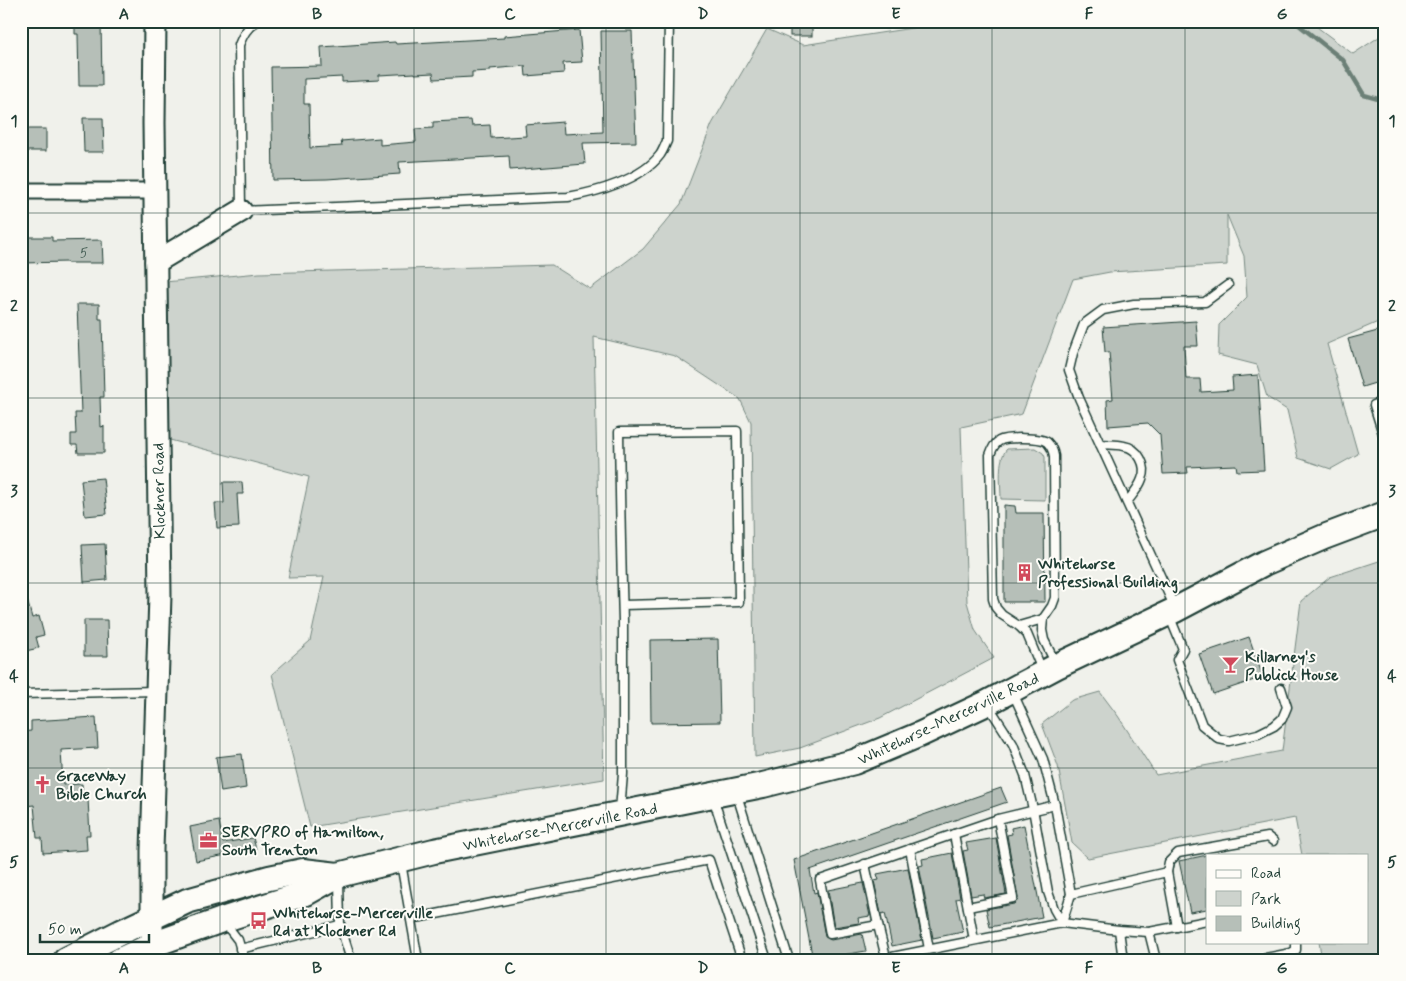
<svg xmlns="http://www.w3.org/2000/svg" width="1406" height="981" viewBox="0 0 1406 981" font-family="Mynerve,sans-serif">
  <rect width="100%" height="100%" fill="#f0f1eb"/>
  <filter id="ink" filterUnits="userSpaceOnUse"><feTurbulence type="fractalNoise" baseFrequency=".02" numOctaves="2"/><feDisplacementMap in="SourceGraphic" scale="10" xChannelSelector="R" yChannelSelector="G"/><feConvolveMatrix kernelMatrix="1 2 1 2 8 2 1 2 1" color-interpolation-filters="sRGB"/></filter>
  <g filter="url(#ink)">
    <!-- green -->
    <g fill="#cdd3cd" stroke="#768880">
      <polygon points="928,21 1309,21 1353,54 1385,33 1385,319 1327,344 1358,454 1331,469 1298,458 1287,410 1267,397 1257,365 1218,355 1219,325 1247,297 1244,256 1227,215 1227,265 1110,272 1073,279 1022,414 961,427 967,602 975,630 994,658 880,718 800,748 755,757 751,422 740,399 675,356 594,337 604,779 310,827 272,674 310,641 324,577 288,578 309,477 155,436 154,283 259,273 552,265 590,289 643,249 681,204 712,124 767,29 803,45 925,26"/>
      <path d="M 1035,448 L 1043,453 L 1045,457 L 1045,500 L 1001,499 C 1001,485 997,459 1007,449 Z"/>
      <polygon points="1385,559 1385,960 1322,960 1319,942 1367,942 1367,855 1302,855 1295,818 1088,858 1072,843 1058,766 1042,724 1072,700 1100,692 1118,716 1156,775 1282,751 1301,601 1330,577"/>
    </g>
    <g fill="none" stroke-linecap="round" stroke-linejoin="round">
      <!-- stream -->
      <polyline stroke="#6c8077" stroke-width="4.5" points="1294,21 1343,60 1364,95 1385,101"/>
    </g>
    <!-- building -->
    <g fill="#b6bfb8" stroke="#1f3d34">
      <polygon points="75,21 101,21 102,86 79,86 78,34 75,34"/>
      <rect x="790" y="21" width="22" height="15"/>
      <polygon points="579,30 582,62 563,63 564,73 526,76 525,66 490,69 490,71 472,72 472,77 434,79 433,73 415,74 415,73 379,75 379,80 342,82 342,77 304,79 304,104 309,104 310,148 342,146 341,141 380,138 380,145 416,142 415,129 433,128 433,122 471,120 472,126 490,125 491,138 526,136 525,125 563,122 564,134 603,132 601,31 632,31 636,142 583,143 585,164 510,170 509,156 399,162 400,174 327,179 273,180 271,67 322,66 321,47 395,42 396,44 504,38 504,36"/>
      <polygon points="83,118 103,118 104,152 84,152"/>
      <rect x="21" y="129" width="25" height="22"/>
      <polygon points="27,237 52,237 52,241 102,240 103,263 67,263 67,262 21,263 21,240 26,240"/>
      <polygon points="77,304 99,304 99,319 102,319 104,397 100,397 101,427 104,426 104,453 78,453 77,445 71,445 71,434 76,434 75,413 81,413"/>
      <polygon points="1196,321 1198,346 1184,346 1186,379 1200,379 1201,392 1233,390 1232,377 1258,375 1264,470 1237,471 1236,465 1187,467 1188,473 1163,474 1160,435 1148,423 1108,426 1107,400 1113,399 1109,352 1105,352 1103,327"/>
      <polygon points="1385,329 1385,380 1362,387 1348,339"/>
      <polygon points="103,478 107,514 85,516 81,480"/>
      <polygon points="223,482 242,482 243,494 237,494 239,527 217,528 215,503 224,503"/>
      <polygon points="1004,505 1015,506 1016,513 1044,513 1045,602 1004,602"/>
      <polygon points="105,544 107,580 84,582 82,545"/>
      <polygon points="21,592 25,592 32,618 39,616 44,635 36,637 39,648 21,652"/>
      <polygon points="84,620 107,620 108,656 84,656"/>
      <polygon points="1249,637 1263,677 1213,694 1199,654"/>
      <polygon points="718,639 720,722 651,723 650,640"/>
      <polygon points="96,717 98,748 61,750 63,785 82,784 83,799 88,799 90,835 86,835 87,850 43,853 42,838 37,838 34,805 25,806 25,801 21,801 21,732 31,731 31,721"/>
      <polygon points="242,754 246,788 221,792 216,757"/>
      <polygon points="1001,788 1007,802 810,870 814,893 817,892 825,937 831,940 862,934 866,951 813,960 794,860"/>
      <polygon points="219,821 223,843 253,838 256,849 196,861 190,827"/>
      <polygon points="1024,825 1042,917 990,927 986,909 1014,904 1018,899 1007,835 1012,834 1011,828"/>
      <polygon points="996,838 1006,894 984,898 983,894 971,896 963,851 968,850 966,843"/>
      <polygon points="952,853 960,898 956,899 963,932 933,938 919,866 923,865 922,859"/>
      <polygon points="1207,855 1207,909 1190,912 1179,861"/>
      <polygon points="908,868 922,940 892,946 885,913 881,914 874,881 879,880 877,874"/>
      <polygon points="863,883 870,916 858,918 859,923 834,927 828,890"/>
    </g>
    <g fill="none" stroke-linecap="round" stroke-linejoin="round">
      <defs>
        <g id="service">
          <path d="M 257,21 C 247,27 243,35 239,45 L 241,211 L 568,197 C 597,192 641,180 660,155 C 663,151 665,145 667,141 L 669,21"/>
          <polyline points="1385,401 1374,405 1385,440"/>
          <path d="M 1100,444 C 1108,445 1116,444 1124,446 C 1138,448 1148,466 1142,479 C 1139,488 1132,495 1127,502"/>
          <polyline points="1175,608 1079,398 1069,370 1073,353 1084,324 1103,310 1134,304 1205,302 1228,285"/>
          <polyline points="1169,615 1183,649 1177,660 1202,725 1219,739 1229,741 1258,734 1274,726 1282,719 1287,707 1281,688"/>
          <polyline points="1019,626 1043,619"/>
          <path d="M 1042,670 L 1027,634 L 1019,626 L 1002,615 L 996,608 L 993,599 L 990,455 C 992,449 994,444 999,441 C 1006,437 1040,437 1047,442 C 1051,446 1053,450 1054,456 L 1055,598 L 1052,606 L 1043,619 L 1042,630 L 1044,640 L 1056,664"/>
          <polyline points="1013,693 1043,759 1055,805 1071,894 1062,923"/>
          <polyline points="21,694 157,691"/>
          <polyline points="988,705 1013,744 1025,775 1033,809 1048,892 1054,909 1062,923"/>
          <polyline points="736,792 789,960"/>
          <polyline points="713,798 767,960"/>
          <path d="M 620,810 L 623,774 L 623,621 C 621,558 620,495 619,432 L 737,431 L 739,602 L 623,605"/>
          <polyline points="954,834 974,940"/>
          <polyline points="910,849 929,949"/>
          <polyline points="401,863 418,960"/>
          <polyline points="865,864 878,925 886,958"/>
          <polyline points="1167,872 1169,862 1178,853 1268,837 1273,841"/>
          <polyline points="339,880 340,925"/>
          <polyline points="1071,894 1167,872 1177,927"/>
          <polyline points="968,907 1013,898 998,819"/>
          <polyline points="411,919 709,860 742,960"/>
          <polyline points="224,922 238,940 244,960"/>
          <polyline points="878,925 830,934 820,880 998,819 1055,805"/>
          <polyline points="1119,930 1123,960"/>
          <polyline points="1149,932 1156,960"/>
          <polyline points="240,949 340,925 351,960"/>
          <polyline points="877,960 1062,923 1119,930 1149,932 1207,921"/>
          <polyline points="1255,960 1291,953 1296,950 1296,942"/>
        </g>
        <polyline id="minor" points="21,191 155,191"/>
        <g id="secondary">
          <polyline points="156,262 241,211"/>
          <polyline points="152,960 152,850 160,595 154,123 155,21"/>
        </g>
        <g id="primary">
          <polyline points="66,960 121,932 187,901 269,878 303,871 338,875"/>
          <polyline points="120,960 152,945 222,920 306,893 338,875 434,851 763,785 854,762 921,734 987,703 1057,666 1175,610 1264,563 1324,537 1385,514"/>
        </g>
      </defs>
      <!-- service casing -->
      <use href="#service" stroke="#1f3d34" stroke-width="11"/>
      <!-- minor casing -->
      <use href="#minor" stroke="#1f3d34" stroke-width="19"/>
      <!-- secondary casing -->
      <use href="#secondary" stroke="#1f3d34" stroke-width="25"/>
      <!-- primary casing -->
      <use href="#primary" stroke="#1f3d34" stroke-width="28"/>
      <!-- service -->
      <use href="#service" stroke="#fdfcf7" stroke-width="8"/>
      <!-- minor -->
      <use href="#minor" stroke="#fdfcf7" stroke-width="15"/>
      <!-- secondary -->
      <use href="#secondary" stroke="#fdfcf7" stroke-width="21"/>
      <!-- primary -->
      <use href="#primary" stroke="#fdfcf7" stroke-width="24"/>
    </g>
  </g>
  <!-- grid -->
  <path fill="none" stroke="#1f3d34" stroke-width="1" stroke-opacity="0.55" d="M 220,21 L 220,960M 414,21 L 414,960M 606,21 L 606,960M 800,21 L 800,960M 992,21 L 992,960M 1185,21 L 1185,960M 21,213 L 1385,213M 21,398 L 1385,398M 21,583 L 1385,583M 21,768 L 1385,768"/>
  <!-- icons -->
  <defs>
    <symbol id="building-bare" viewBox="-9 -9 18 18"><path d="M-4-6H4V6H1V3H-1V6H-4ZM-2.5-4.3h1.7v1.8h-1.7ZM.8-4.3h1.7v1.8H.8ZM-2.5-1h1.7V.8h-1.7ZM.8-1h1.7V.8H.8Z" fill="#d1495b" stroke="#fdfcf7" stroke-width="2.5" paint-order="stroke"/></symbol>
    <symbol id="bar-bare" viewBox="-9 -9 18 18"><path d="M-6-5H6L.8 .8V4.5H3.5V6h-7V4.5H-.8V.8Z" fill="#d1495b" stroke="#fdfcf7" stroke-width="2.5" paint-order="stroke"/></symbol>
    <symbol id="church-bare" viewBox="-9 -9 18 18"><path d="M-1.2-6h2.4v3.5h3.3v2.4h-3.3V6h-2.4V-.1h-3.3v-2.4h3.3Z" fill="#d1495b" stroke="#fdfcf7" stroke-width="2.5" paint-order="stroke"/></symbol>
    <symbol id="office-bare" viewBox="-9 -9 18 18"><path d="M-6-3h4V-5.5h4V-3h4V5H-6ZM-1-4.5V-3h2v-1.5ZM-6 0V1H6V0Z" fill="#d1495b" stroke="#fdfcf7" stroke-width="2.5" paint-order="stroke"/></symbol>
    <symbol id="bus-bare" viewBox="-9 -9 18 18"><path d="M-5-6H5V4H4V6H2V4H-2V6H-4V4H-5ZM-3.5-4V0h7V-4ZM-3.5 1.2v1.5H-2V1.2ZM2 1.2v1.5H3.5V1.2Z" fill="#d1495b" stroke="#fdfcf7" stroke-width="2.5" paint-order="stroke"/></symbol>
  </defs>
  <g fill-rule="evenodd">
    <use href="#building-bare" x="1012" y="560" width="25" height="25"/>
    <use href="#bar-bare" x="1218" y="652" width="25" height="25"/>
    <use href="#church-bare" x="30" y="772" width="25" height="25"/>
    <use href="#office-bare" x="196" y="828" width="25" height="25"/>
    <use href="#bus-bare" x="246" y="908" width="25" height="25"/>
  </g>
  <g text-anchor="middle" stroke-width="4" stroke-linejoin="round" paint-order="stroke">
    <!-- number labels -->
    <g font-size="14" fill="#455e55">
      <text x="84" y="257">5</text>
    </g>
    <!-- street labels -->
    <g font-size="16" fill="#1f3d34" stroke="#fdfcf7">
      <text transform="translate(158 491) rotate(-91)" y="6">Klockner Road</text>
      <text transform="translate(948 718) rotate(-25)" y="6">Whitehorse-Mercerville Road</text>
      <text transform="translate(560 826) rotate(-11)" y="6">Whitehorse-Mercerville Road</text>
    </g>
    <!-- poi labels -->
    <g font-size="16" font-weight="bold" fill="#1f3d34" stroke="#fdfcf7" text-anchor="start">
      <text x="1038" y="569">Whitehorse<tspan x="1038" dy="18">Professional Building</tspan></text>
      <text x="1245" y="662">Killarney's<tspan x="1245" dy="18">Publick House</tspan></text>
      <text x="56" y="781">GraceWay<tspan x="56" dy="18">Bible Church</tspan></text>
      <text x="222" y="837">SERVPRO of Hamilton,<tspan x="222" dy="18">South Trenton</tspan></text>
      <text x="273" y="918">Whitehorse-Mercerville<tspan x="273" dy="18">Rd at Klockner Rd</tspan></text>
    </g>
  </g>
  <!-- margin -->
  <rect width="1406" height="981" fill="none" stroke="#fdfcf7" stroke-width="55"/>
  <!-- legend -->
  <rect x="1206" y="854" width="162" height="90" fill="#fdfcf7" stroke="#a4b0a9"/>
  <rect x="1216" y="870" width="25" height="8" fill="#fdfcf7" stroke="#a4b0a9"/>
  <text x="1251" y="878" font-size="15" fill="#1f3d34">Road</text>
  <rect x="1216" y="891" width="25" height="15" fill="#cdd3cd" stroke="#a4b0a9"/>
  <text x="1251" y="904" font-size="15" fill="#1f3d34">Park</text>
  <rect x="1216" y="916" width="25" height="15" fill="#b6bfb8" stroke="#a4b0a9"/>
  <text x="1251" y="928" font-size="15" fill="#1f3d34">Building</text>
  <!-- scale -->
  <path d="M40 934v8h109v-8" fill="none" stroke="#1f3d34" stroke-width="2.5"/>
  <text x="48" y="934" font-size="15" fill="#1f3d34" stroke="#fdfcf7" stroke-width="4" paint-order="stroke">50 m</text>
  <rect x="28" y="28" width="1350" height="926" fill="none" stroke="#1f3d34" stroke-width="2"/>
  <g font-size="16" text-anchor="middle" font-weight="bold" fill="#1f3d34">
    <text x="124" y="19">A</text>
    <text x="317" y="19">B</text>
    <text x="510" y="19">C</text>
    <text x="703" y="19">D</text>
    <text x="896" y="19">E</text>
    <text x="1089" y="19">F</text>
    <text x="1282" y="19">G</text>
    <text x="14" y="126">1</text>
    <text x="1392" y="126">1</text>
    <text x="14" y="311">2</text>
    <text x="1392" y="311">2</text>
    <text x="14" y="496">3</text>
    <text x="1392" y="496">3</text>
    <text x="14" y="681">4</text>
    <text x="1392" y="681">4</text>
    <text x="14" y="867">5</text>
    <text x="1392" y="867">5</text>
    <text x="124" y="973">A</text>
    <text x="317" y="973">B</text>
    <text x="510" y="973">C</text>
    <text x="703" y="973">D</text>
    <text x="896" y="973">E</text>
    <text x="1089" y="973">F</text>
    <text x="1282" y="973">G</text>
  </g>
</svg>
